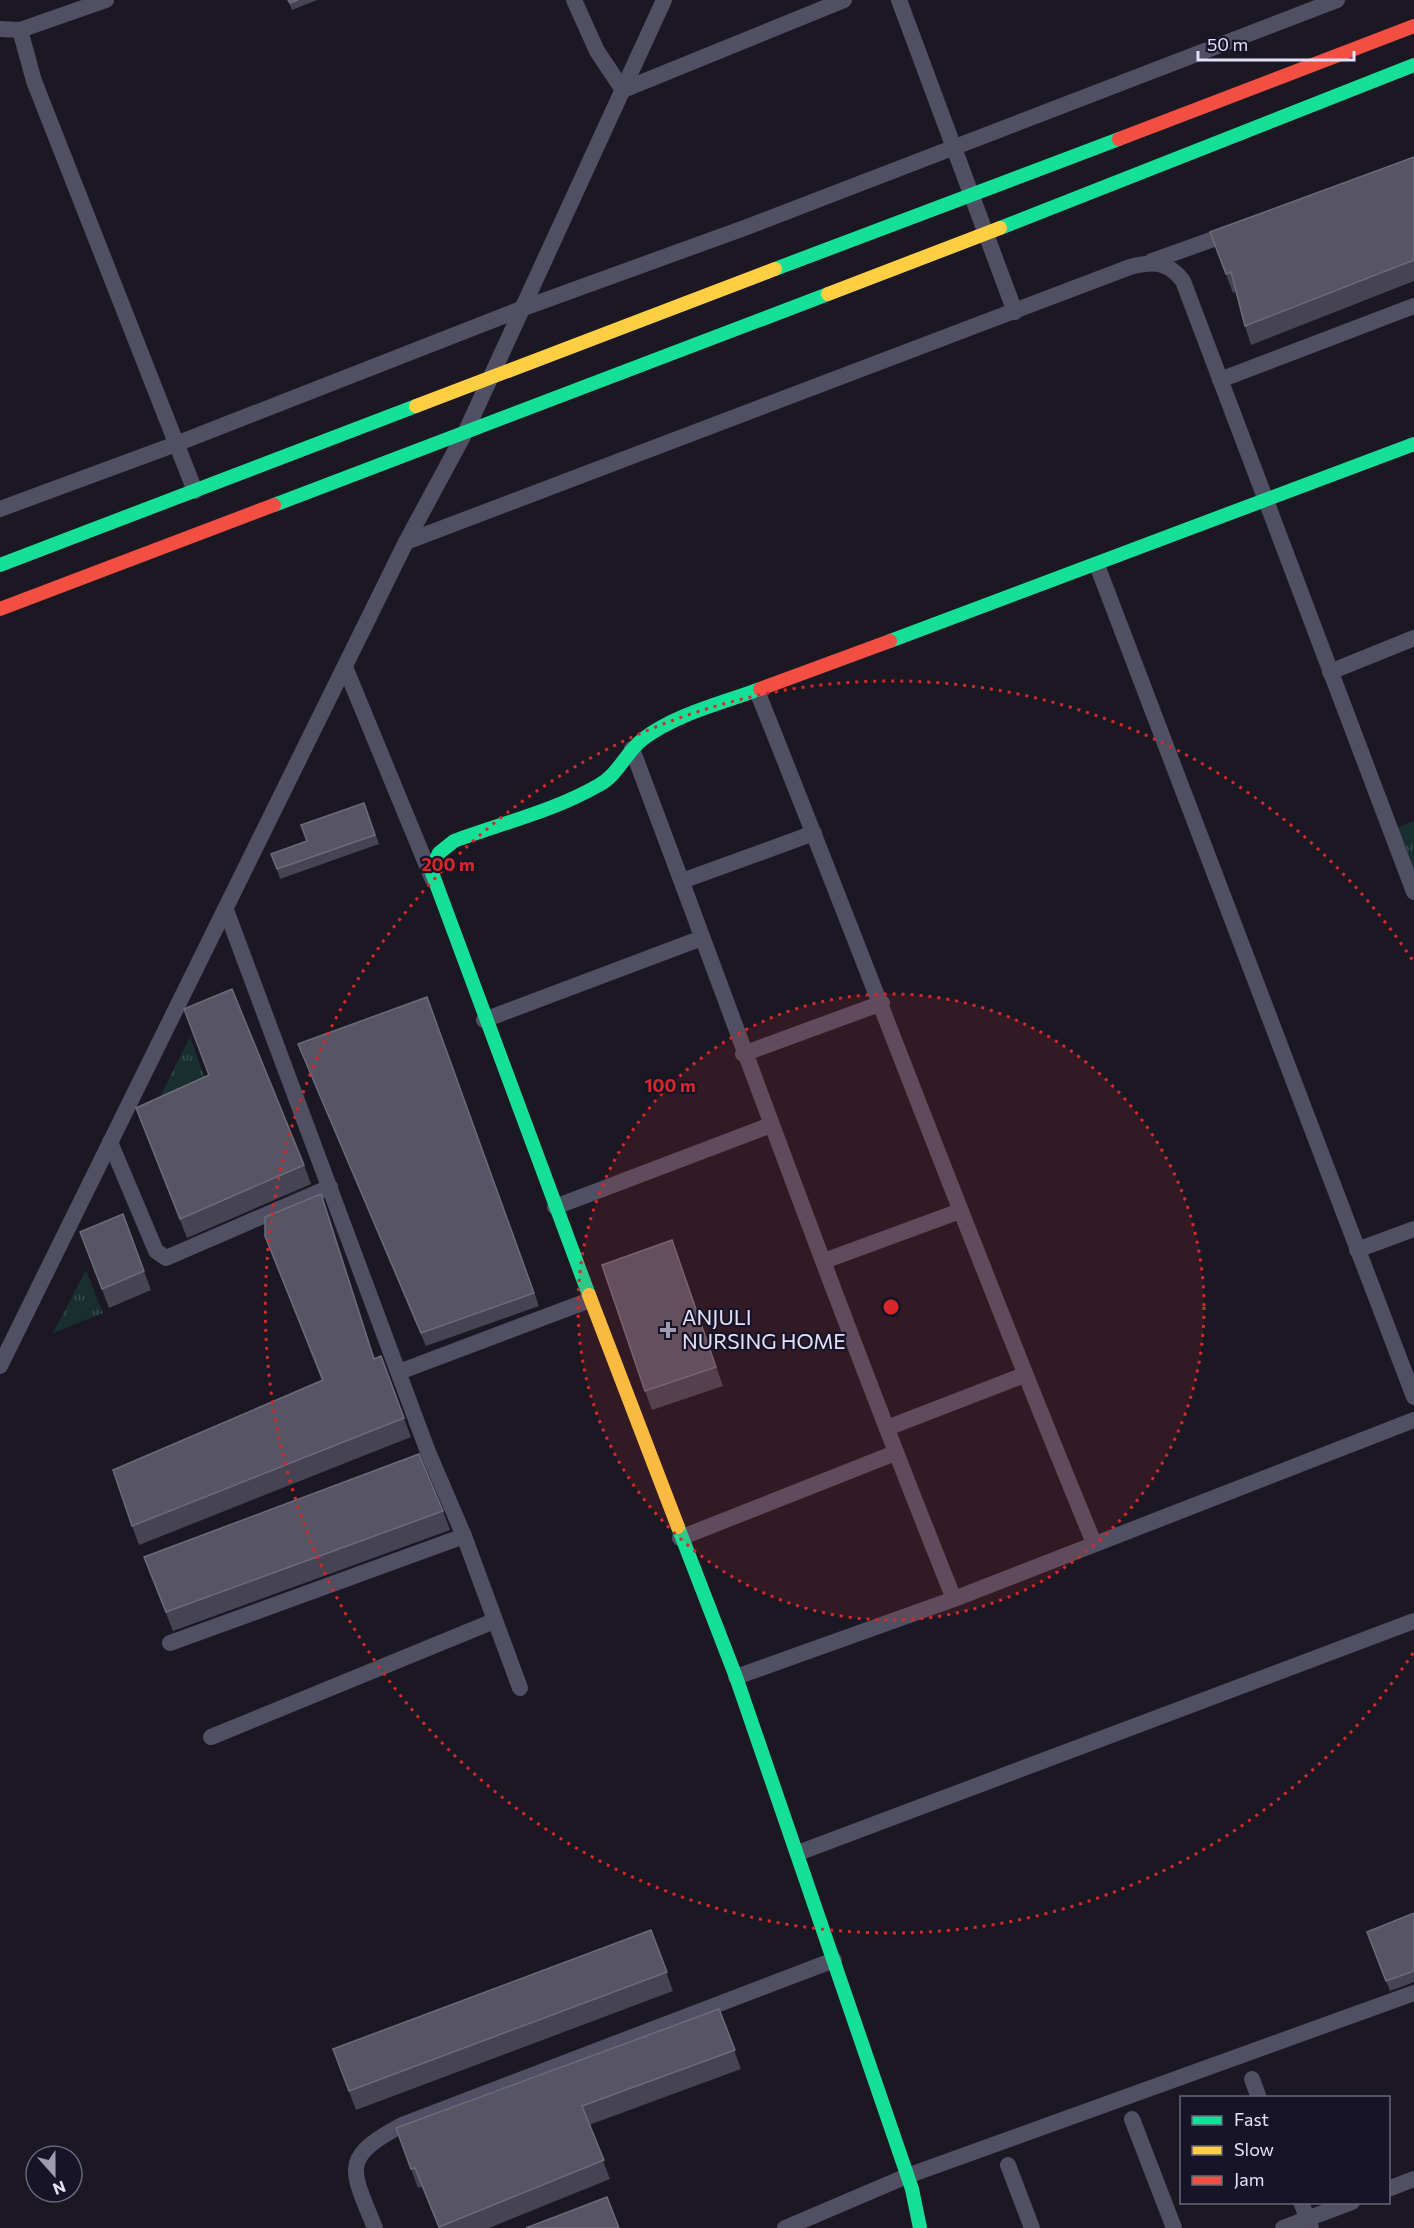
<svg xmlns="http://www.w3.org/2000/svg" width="1414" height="2228" viewBox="0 0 1414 2228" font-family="Commissioner,sans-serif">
  <defs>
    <pattern id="park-tufts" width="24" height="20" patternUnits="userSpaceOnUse" patternTransform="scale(1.5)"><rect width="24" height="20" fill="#182e2f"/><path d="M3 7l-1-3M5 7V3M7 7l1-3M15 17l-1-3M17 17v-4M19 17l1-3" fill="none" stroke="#394c4e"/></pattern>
  </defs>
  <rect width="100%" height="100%" fill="#1b1824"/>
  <!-- park -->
  <g fill="url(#park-tufts)">
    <polygon points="1414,821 1414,891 1390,830"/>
    <polygon points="190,1037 210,1092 147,1122"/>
    <polygon points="86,1270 103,1313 53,1333"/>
  </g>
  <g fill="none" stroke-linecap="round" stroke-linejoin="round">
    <!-- street -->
    <g stroke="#514f63" stroke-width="16">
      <polyline points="574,0 597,51 623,90 844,0"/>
      <polyline points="899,0 1015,312"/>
      <polyline points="0,29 20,30 106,0"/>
      <polyline points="20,30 34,81 195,491"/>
      <polyline points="1152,261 1233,232"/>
      <polyline points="1220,380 1414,306"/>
      <polyline points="0,509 176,444 521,309 747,227 1337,0"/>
      <path d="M 406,542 L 1130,267 C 1153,261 1168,261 1183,281 L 1414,892"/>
      <polyline points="1097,565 1414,1397"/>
      <polyline points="345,667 432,878"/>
      <polyline points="1330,672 1414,638"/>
      <path d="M 757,691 C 871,975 977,1261 1094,1543"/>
      <path d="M 632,749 C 739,1033 841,1318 954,1599"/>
      <polyline points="682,881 814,833"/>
      <polyline points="226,910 428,1452 464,1536 520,1688"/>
      <polyline points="484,1020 702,938"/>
      <polyline points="743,1054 882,1003"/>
      <polyline points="110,1142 156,1251 166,1258 330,1187"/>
      <polyline points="555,1207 771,1125"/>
      <polyline points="1357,1250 1414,1229"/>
      <polyline points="824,1261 960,1211"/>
      <polyline points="0,1366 406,542 466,431 664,0"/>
      <polyline points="399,1372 590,1300"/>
      <polyline points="887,1428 1024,1375"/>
      <polyline points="680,1538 895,1453"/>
      <polyline points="170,1643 464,1536"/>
      <polyline points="736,1677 954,1599 1414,1420"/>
      <polyline points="211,1737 494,1621"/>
      <polyline points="798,1853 1414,1621"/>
      <polyline points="1252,2079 1259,2098"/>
      <polyline points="1132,2119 1174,2228"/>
      <polyline points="1008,2165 1032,2228"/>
      <polyline points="1388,2189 1414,2179"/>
      <polyline points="1301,2202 1311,2228"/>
      <path d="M 375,2228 C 351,2169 340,2158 402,2125 L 834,1960"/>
      <polyline points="785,2228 907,2176 1414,1993"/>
      <polyline points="1283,2228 1352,2202"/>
    </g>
    <!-- fast -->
    <g stroke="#16e098" stroke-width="14">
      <polyline points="1000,228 1414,65"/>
      <polyline points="775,269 1119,139"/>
      <polyline points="274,505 828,294"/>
      <polyline points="0,565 416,406"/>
      <polyline points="890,641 1414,444"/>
      <path d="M 589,1295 L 431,870 L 439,853 L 454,841 C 502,823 554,811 599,785 C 618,775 626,752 643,739 C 676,714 722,703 760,689"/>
      <polyline points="678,1527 736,1677 912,2189 920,2228"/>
    </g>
    <!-- slow -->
    <g stroke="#ffcf43" stroke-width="14">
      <polyline points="828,294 1000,228"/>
      <polyline points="416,406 775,269"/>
      <polyline points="589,1295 678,1527"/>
    </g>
    <!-- jam -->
    <g stroke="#f24e42" stroke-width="14">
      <polyline points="1119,139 1414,26"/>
      <polyline points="0,609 274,505"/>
      <polyline points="760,689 890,641"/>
    </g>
  </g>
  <!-- wall -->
  <g fill="#464452">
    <polygon points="288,0 317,0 292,10"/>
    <polygon points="1414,157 1414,281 1251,345 1245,326 1236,291 1233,293 1210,232"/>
    <polygon points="364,803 379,844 280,879 277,869 307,841"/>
    <polygon points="427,997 539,1306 426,1346 298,1044"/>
    <polygon points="208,1075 304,1165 311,1184 187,1238 136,1108"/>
    <polygon points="328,1213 374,1358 381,1356 411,1437 139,1545 132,1526 322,1381 265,1236"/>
    <polygon points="123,1214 151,1290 109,1308 80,1232"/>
    <polygon points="672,1240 723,1386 652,1410 645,1391"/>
    <polygon points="443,1511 450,1530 173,1631 144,1557"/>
    <polygon points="1414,1913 1414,1982 1390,1991 1367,1932"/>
    <polygon points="651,1930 673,1991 356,2110 333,2049"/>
    <polygon points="719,2009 741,2069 589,2125 610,2179 489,2228 439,2228 422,2187 418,2188 396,2128"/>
  </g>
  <!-- shaded-wall -->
  <polygon fill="#2e2b38" points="321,1194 328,1213 381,1378 374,1359"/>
  <!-- building -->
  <g fill="#575564" stroke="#6d6a7c" stroke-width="1.5">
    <polygon points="288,0 298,0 290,3"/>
    <polygon points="1414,157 1414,260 1245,326 1231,272 1226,274 1210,232"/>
    <polygon points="364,803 375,835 277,869 271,854 307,841 301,825"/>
    <polygon points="232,989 304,1165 180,1219 136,1108 209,1075 184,1009"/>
    <polygon points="427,997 534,1293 421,1333 298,1044"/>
    <polygon points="321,1194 374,1359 381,1356 404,1418 132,1526 113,1470 323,1380 265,1236 265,1217"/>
    <polygon points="123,1214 144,1271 102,1289 80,1232"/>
    <polygon points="672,1240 716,1367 645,1391 602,1265"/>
    <polygon points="419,1454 443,1511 166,1612 144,1557"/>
    <polygon points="1414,1913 1414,1971 1386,1981 1367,1932"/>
    <polygon points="651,1930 667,1972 349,2091 333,2049"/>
    <polygon points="719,2009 735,2050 582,2106 604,2160 439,2227 415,2168 411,2169 396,2128"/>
    <polygon points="607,2197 619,2228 526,2228"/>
  </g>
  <!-- distance rings -->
  <circle cx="891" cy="1307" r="313" fill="#d62828" fill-opacity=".12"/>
  <g fill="none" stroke="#d62828" stroke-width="3" stroke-dasharray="3 6">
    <circle cx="891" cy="1307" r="313"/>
    <path d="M1413 1653A626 626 0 1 1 1413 961"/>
  </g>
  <!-- markers -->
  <path fill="#9e9ab0" stroke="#181428" stroke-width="2" d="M665 1321h6v6h6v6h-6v6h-6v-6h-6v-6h6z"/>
  <g text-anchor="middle" stroke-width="4.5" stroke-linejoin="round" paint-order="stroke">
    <!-- poi labels -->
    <g font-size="21" fill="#e4e0fb" stroke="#181428" text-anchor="start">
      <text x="682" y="1325">ANJULI<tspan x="682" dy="24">NURSING HOME</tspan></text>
    </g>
  </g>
  <circle cx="891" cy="1307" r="9" fill="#d62828" stroke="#181428" stroke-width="3"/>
  <g font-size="18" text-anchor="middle" font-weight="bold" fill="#d62828" stroke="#181428" stroke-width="4.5" stroke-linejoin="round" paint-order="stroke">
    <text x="448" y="871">200 m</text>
    <text x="670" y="1092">100 m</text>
  </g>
  <!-- legend -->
  <rect x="1180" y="2096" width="210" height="108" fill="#181428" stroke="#6a667c" stroke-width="1.5"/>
  <rect x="1192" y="2116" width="30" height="9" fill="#16e098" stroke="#6a667c" stroke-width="1.5"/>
  <text x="1234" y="2126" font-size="18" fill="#e4e0fb">Fast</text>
  <rect x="1192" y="2146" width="30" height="9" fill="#ffcf43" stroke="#6a667c" stroke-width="1.5"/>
  <text x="1234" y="2156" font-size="18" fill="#e4e0fb">Slow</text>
  <rect x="1192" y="2176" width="30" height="9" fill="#f24e42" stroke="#6a667c" stroke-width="1.5"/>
  <text x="1234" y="2186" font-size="18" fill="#e4e0fb">Jam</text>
  <!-- north arrow -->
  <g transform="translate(54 2174) rotate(159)"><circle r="28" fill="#181428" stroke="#6a667c" stroke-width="1.5"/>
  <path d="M0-4.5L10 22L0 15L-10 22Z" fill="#9e9ab0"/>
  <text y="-9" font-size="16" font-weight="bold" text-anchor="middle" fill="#e4e0fb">N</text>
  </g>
  <!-- scale -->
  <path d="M1198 51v9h156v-9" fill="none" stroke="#e4e0fb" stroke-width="3"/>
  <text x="1207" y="51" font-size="18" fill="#e4e0fb" stroke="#181428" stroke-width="4.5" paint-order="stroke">50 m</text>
</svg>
